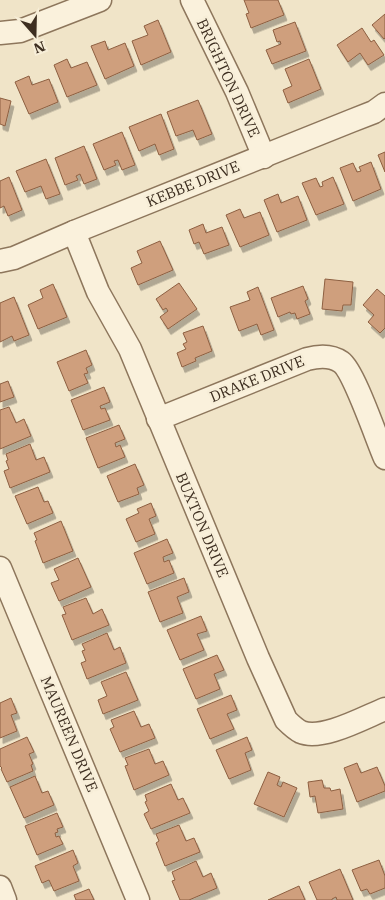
<svg xmlns="http://www.w3.org/2000/svg" width="385" height="900" viewBox="0 0 385 900" font-family="'IBM Plex Serif',serif">
  <defs>
    <filter id="shadow"><feDropShadow dx="3" dy="5.5" stdDeviation="0" flood-color="#0004"/></filter>
  </defs>
  <rect width="100%" height="100%" fill="#f0e4c8"/>
  <!-- building -->
  <g fill="#cf9f7d" stroke="#8d5f41" filter="url(#shadow)">
    <polygon points="244,0 278,0 284,15 251,28 246,14 249,13"/>
    <polygon points="385,14 385,38 384,39 372,25"/>
    <polygon points="158,20 171,52 141,65 132,41 148,35 144,26"/>
    <polygon points="295,22 306,51 272,64 266,50 281,44 280,41 277,42 273,30"/>
    <polygon points="362,28 371,42 374,40 384,55 368,65 360,53 348,62 337,45"/>
    <polygon points="105,41 108,50 125,43 134,66 105,79 91,46"/>
    <polygon points="67,59 71,68 87,62 97,85 67,97 54,65"/>
    <polygon points="309,59 321,89 288,103 283,90 292,86 285,69"/>
    <polygon points="29,76 32,85 49,79 58,102 29,114 15,82"/>
    <polygon points="0,98 11,101 5,126 0,124"/>
    <polygon points="198,100 212,134 197,140 193,130 176,136 167,112"/>
    <polygon points="161,114 174,149 159,155 155,144 139,151 129,127"/>
    <polygon points="122,132 135,165 122,170 118,160 114,161 116,165 104,170 93,144"/>
    <polygon points="84,146 97,179 84,184 80,174 76,176 78,180 65,185 55,158"/>
    <polygon points="385,152 385,172 378,155"/>
    <polygon points="46,159 60,194 46,199 41,186 25,192 16,171"/>
    <polygon points="371,162 381,189 353,201 340,168 353,163 357,172 361,171 359,167"/>
    <polygon points="9,177 22,210 8,216 4,206 0,208 0,181"/>
    <polygon points="333,177 344,204 316,215 302,183 316,178 320,187 323,186 322,182"/>
    <polygon points="278,194 281,203 298,196 307,220 277,232 264,200"/>
    <polygon points="240,209 244,218 260,212 269,235 240,247 226,215"/>
    <polygon points="203,224 206,233 222,227 229,245 204,254 199,242 194,244 189,230"/>
    <polygon points="160,241 173,270 138,285 131,268 142,263 137,251"/>
    <polygon points="325,279 353,282 351,305 343,305 342,311 322,309"/>
    <polygon points="179,283 197,309 168,329 160,317 168,311 166,308 163,310 156,299"/>
    <polygon points="53,284 67,317 38,329 28,305 43,298 40,290"/>
    <polygon points="303,286 308,299 305,301 310,314 297,319 295,313 291,314 290,312 278,317 271,298"/>
    <polygon points="258,287 274,330 261,335 257,324 239,331 230,307 250,300 247,292"/>
    <polygon points="377,289 385,296 385,328 380,333 368,322 374,315 363,305"/>
    <polygon points="14,297 29,335 14,341 12,336 0,342 0,303"/>
    <polygon points="203,326 212,351 195,358 196,361 182,367 177,353 186,349 183,344 187,342 183,333"/>
    <polygon points="86,350 92,365 86,368 88,373 84,374 88,383 69,391 57,362"/>
    <polygon points="8,381 14,397 0,402 0,384"/>
    <polygon points="104,387 110,402 100,406 101,409 105,408 110,420 83,430 71,400"/>
    <polygon points="9,407 16,423 24,419 31,436 0,449 0,410"/>
    <polygon points="119,425 125,439 115,443 116,447 120,445 125,457 98,468 86,438"/>
    <polygon points="30,444 36,460 44,457 50,472 10,488 4,471 9,469 6,461 8,460 6,454"/>
    <polygon points="135,464 144,485 137,488 139,494 118,502 107,476"/>
    <polygon points="38,487 44,502 48,501 53,513 27,524 15,496"/>
    <polygon points="151,503 156,516 149,519 155,534 136,542 126,519 139,513 137,509"/>
    <polygon points="61,521 73,551 43,563 35,541 37,540 34,533"/>
    <polygon points="167,539 173,553 163,557 164,562 169,560 174,573 147,584 134,553"/>
    <polygon points="78,558 91,587 59,601 51,583 59,580 54,569"/>
    <polygon points="184,578 189,592 177,597 183,613 160,622 148,592"/>
    <polygon points="86,598 93,614 102,609 109,625 72,640 62,615 66,614 63,607"/>
    <polygon points="201,616 207,631 197,634 204,650 180,660 167,630"/>
    <polygon points="107,633 114,650 120,647 126,663 87,679 81,663 86,661 82,651 85,650 82,644"/>
    <polygon points="217,655 224,670 214,674 220,689 196,699 183,669"/>
    <polygon points="126,672 138,700 103,714 98,700 107,696 101,682"/>
    <polygon points="231,695 237,710 227,714 234,729 210,739 197,709"/>
    <polygon points="11,698 17,713 11,715 17,731 0,738 0,703"/>
    <polygon points="134,711 141,727 149,724 155,738 120,752 110,729 114,727 111,720"/>
    <polygon points="27,737 34,752 29,754 33,764 31,765 33,771 7,782 1,769 2,768 0,766 0,749"/>
    <polygon points="247,737 252,750 245,753 251,770 229,779 216,750"/>
    <polygon points="149,749 155,764 163,761 169,775 134,790 125,766 128,765 125,758"/>
    <polygon points="357,763 361,773 377,767 385,786 385,791 357,802 344,768"/>
    <polygon points="268,772 280,777 277,785 281,787 283,782 297,788 284,817 254,804"/>
    <polygon points="35,776 42,793 48,791 54,805 24,818 10,787"/>
    <polygon points="322,780 324,788 330,788 331,791 340,789 343,809 318,813 315,796 310,797 308,782"/>
    <polygon points="171,784 178,800 183,798 190,813 151,829 144,814 149,811 145,802 147,801 145,795"/>
    <polygon points="57,813 63,827 57,829 58,832 55,833 56,837 59,836 63,844 37,855 25,826"/>
    <polygon points="179,825 186,841 194,838 200,852 165,866 156,843 159,841 156,834"/>
    <polygon points="73,850 78,863 73,866 79,881 54,891 49,880 42,883 35,866"/>
    <polygon points="379,860 385,876 385,888 370,894 367,889 361,891 352,870"/>
    <polygon points="196,861 203,877 211,873 217,888 189,900 180,900 172,881 175,880 172,872"/>
    <polygon points="340,869 353,900 337,900 336,897 332,899 332,900 317,900 309,882"/>
    <polygon points="299,886 305,900 268,900"/>
    <polygon points="89,889 94,900 76,900 74,895"/>
  </g>
  <g fill="none" stroke-linecap="round" stroke-linejoin="round">
    <defs>
      <g id="minor">
        <polyline points="192,0 237,92 264,157"/>
        <polyline points="0,33 20,31 100,0"/>
        <path d="M 74,232 L 98,292 L 130,349 L 258,658 L 286,720 C 291,725 295,729 301,732 C 322,741 365,717 385,709"/>
        <polyline points="0,261 14,258 74,232 351,121 374,112 385,104"/>
        <path d="M 158,419 L 307,359 C 318,356 331,355 341,362 C 354,371 377,440 385,458"/>
        <polyline points="0,568 138,900"/>
        <polyline points="0,887 5,900"/>
      </g>
    </defs>
    <!-- minor casing -->
    <use href="#minor" stroke="#8d765c" stroke-width="25"/>
    <!-- minor -->
    <use href="#minor" stroke="#faf1dc" stroke-width="22"/>
  </g>
  <g text-anchor="middle" stroke-width="5" stroke-linejoin="round" paint-order="stroke">
    <!-- street labels -->
    <g font-size="15" fill="#3d2e20" stroke="#f7eed8">
      <text transform="translate(228 78) rotate(65)" y="5">BRIGHTON DRIVE</text>
      <text transform="translate(193 184) rotate(-22)" y="5">KEBBE DRIVE</text>
      <text transform="translate(257 379) rotate(-22)" y="5">DRAKE DRIVE</text>
      <text transform="translate(202 525) rotate(67)" y="5">BUXTON DRIVE</text>
      <text transform="translate(69 734) rotate(67)" y="5">MAUREEN DRIVE</text>
    </g>
  </g>
  <!-- north arrow -->
  <g transform="translate(35 35) rotate(160)" stroke="#f7eed8" stroke-width="4" paint-order="stroke">
  <path d="M0-4L9 19L0 12L-9 19Z" fill="#3d2e20"/>
  <text y="-8" font-size="14" font-weight="bold" text-anchor="middle" fill="#3d2e20">N</text>
  </g>
</svg>
